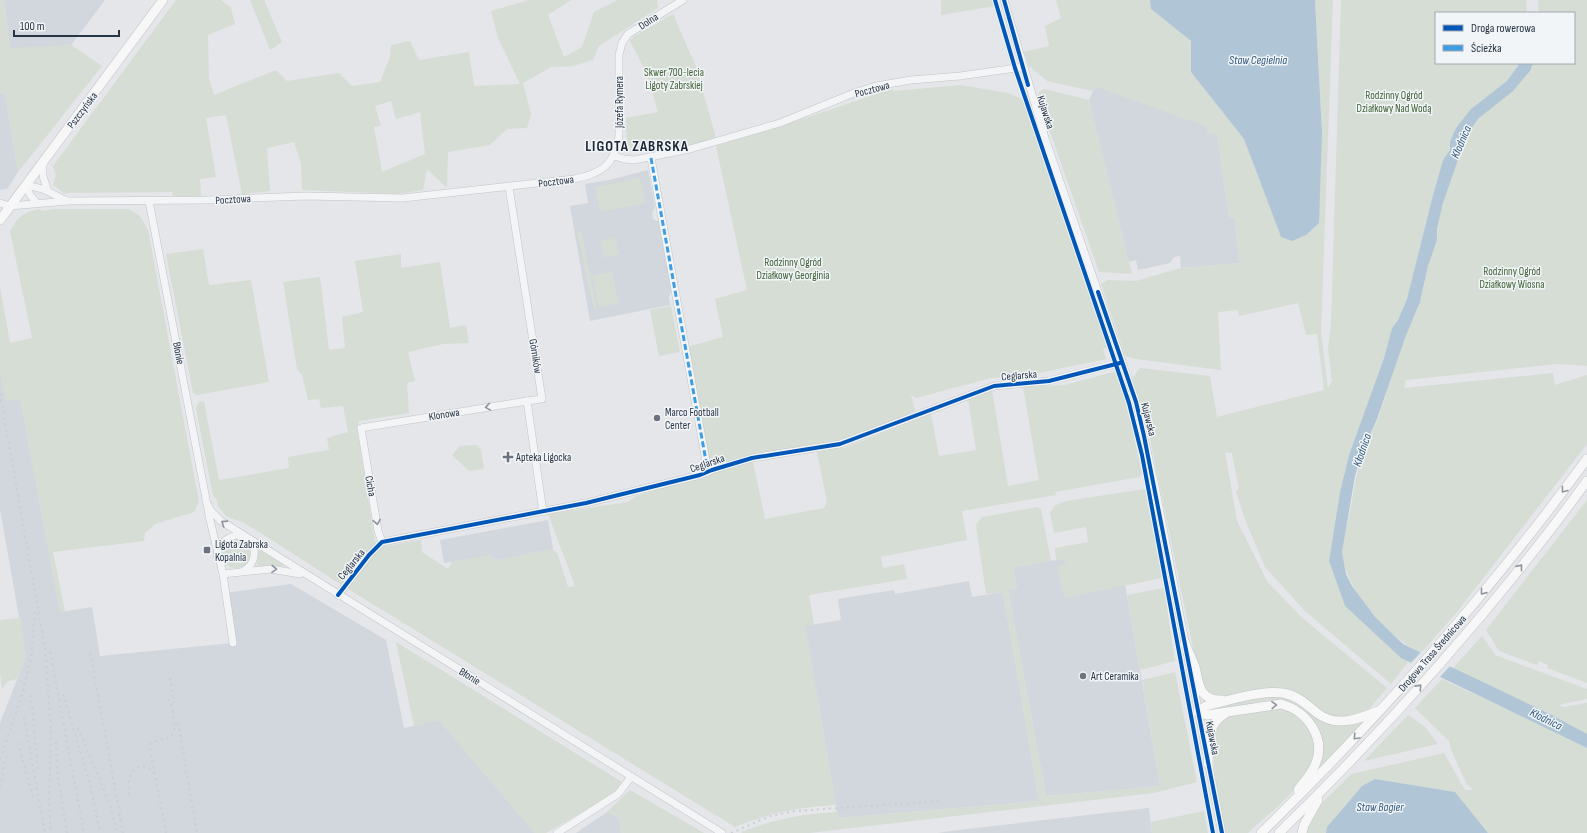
<svg xmlns="http://www.w3.org/2000/svg" width="1587" height="833" viewBox="0 0 1587 833" font-family="'Sofia Sans Condensed',sans-serif">
  <rect width="100%" height="100%" fill="#e4e6e9"/>
  <!-- built -->
  <g fill="#d2d6dd">
    <polygon points="4,0 105,0 71,45 10,49"/>
    <polygon points="1095,86 1206,126 1217,133 1229,218 1235,218 1239,263 1181,268 1180,256 1174,257 1170,263 1138,270 1136,260 1129,262 1089,100"/>
    <polygon points="5,93 18,172 7,189 0,190 0,94"/>
    <polygon points="648,170 655,207 652,213 653,219 661,223 672,289 669,297 670,305 590,321 570,206 588,203 585,184 609,180"/>
    <polygon points="6,323 60,612 92,607 100,656 233,643 225,593 291,584 386,640 404,728 439,720 535,833 0,833 0,723 26,657 0,509 0,324"/>
    <polygon points="548,520 553,549 497,560 489,556 444,563 440,540"/>
    <polygon points="1119,550 1160,786 1046,796 1008,590 1017,588 1013,567"/>
    <polygon points="969,581 972,597 1003,592 1039,801 838,818 805,626 841,620 838,599 894,590 895,594"/>
    <polygon points="1149,808 1152,833 938,833 950,831"/>
    <polygon points="607,812 619,818 621,833 576,833"/>
  </g>
  <!-- green -->
  <g fill="#d5ddd4" fill-rule="evenodd">
    <polygon points="0,0 4,0 10,48 71,45 102,66 18,172 5,93 0,94"/>
    <path d="M 176,0 L 221,0 L 231,8 L 235,24 L 208,35 L 209,79 L 214,95 L 276,70 L 287,81 L 339,73 L 352,86 L 380,82 L 390,57 L 391,45 L 410,41 L 419,60 L 469,52 L 474,86 L 520,84 L 498,38 L 491,11 L 529,0 L 571,0 L 548,15 L 564,57 L 582,47 L 594,12 L 618,0 L 657,0 L 658,8 L 599,46 L 593,60 L 573,66 L 551,67 L 523,83 L 531,114 L 527,128 L 507,129 L 490,145 L 448,152 L 447,188 L 427,169 L 423,190 L 398,194 L 302,190 L 301,164 L 294,142 L 267,148 L 270,191 L 242,194 L 226,115 L 206,118 L 216,177 L 200,179 L 201,196 L 174,198 L 172,192 L 64,193 L 53,185 L 56,175 L 53,166 ZM 391,101 L 396,119 L 420,112 L 425,154 L 382,172 L 374,127 L 381,125 L 375,106 Z"/>
    <polygon points="250,0 264,0 282,42 270,50"/>
    <polygon points="941,0 992,0 995,6 941,15"/>
    <polygon points="1056,0 1150,0 1151,9 1191,41 1191,72 1244,139 1281,237 1322,133 1315,0 1333,0 1321,332 1328,388 1332,381 1328,349 1331,324 1341,0 1526,0 1527,13 1436,13 1436,63 1520,63 1507,81 1456,128 1450,141 1450,150 1443,160 1433,195 1408,296 1398,320 1392,328 1384,358 1349,455 1340,492 1329,561 1345,606 1401,658 1408,662 1391,684 1305,611 1265,567 1244,517 1236,491 1239,489 1232,453 1225,452 1237,521 1267,581 1299,615 1387,688 1369,709 1350,718 1332,717 1322,712 1292,692 1220,698 1214,697 1201,687 1150,439 1132,379 1140,368 1210,376 1217,417 1324,390 1317,334 1306,335 1298,303 1239,316 1238,310 1218,312 1221,370 1136,359 1125,356 1101,284 1108,280 1136,281 1181,268 1239,263 1235,218 1229,218 1217,133 1208,135 1206,126 1096,87 1093,91 1047,81 1029,66 1024,52 1049,46 1045,26 1061,18"/>
    <path d="M 1538,0 L 1587,0 L 1587,366 L 1558,364 L 1406,380 L 1404,388 L 1553,373 L 1555,385 L 1587,375 L 1587,444 L 1457,612 L 1421,653 C 1386,635 1348,594 1342,554 C 1341,542 1346,532 1348,521 C 1353,499 1355,477 1362,455 C 1366,443 1373,431 1378,418 C 1388,391 1395,362 1406,335 C 1410,324 1417,313 1420,301 C 1424,291 1425,279 1427,268 C 1429,259 1435,249 1437,240 C 1438,235 1437,231 1438,226 C 1444,196 1455,158 1470,131 C 1485,103 1521,94 1533,63 L 1574,63 L 1574,13 L 1539,13 Z"/>
    <path d="M 673,14 L 696,67 L 716,138 L 669,151 L 669,149 C 654,150 639,155 627,145 L 626,118 L 658,112 L 647,74 L 630,41 L 633,37 Z"/>
    <polygon points="960,85 1008,93 1024,100 1108,347 1103,349 1106,359 1005,380 1004,377 991,378 916,398 911,395 915,411 868,431 843,439 740,457 711,467 687,347 723,337 715,299 747,290 716,146 779,127 891,89 894,91"/>
    <polygon points="1044,89 1089,100 1132,274 1099,272 1038,97 1039,92"/>
    <polygon points="640,178 646,203 600,212 595,187"/>
    <path d="M 39,209 L 43,211 L 53,209 L 129,209 L 140,216 L 148,230 L 199,502 L 194,512 L 155,524 L 145,533 L 144,541 L 53,552 L 65,611 L 60,612 L 20,399 L 5,401 L 0,374 L 0,287 L 10,343 L 32,338 L 10,231 C 19,216 22,213 39,209 Z"/>
    <polygon points="581,231 597,309 594,310 577,232"/>
    <polygon points="615,237 619,254 604,258 600,241"/>
    <polygon points="203,249 209,285 251,280 269,382 197,395 193,393 166,254"/>
    <path d="M 401,254 L 401,268 L 440,262 L 450,328 L 466,325 L 469,343 L 443,344 L 408,352 L 415,381 L 407,383 L 409,413 L 359,421 L 357,429 L 375,542 L 386,546 L 421,540 L 422,552 L 448,569 L 452,562 L 489,555 L 497,560 L 553,549 L 558,555 L 568,587 L 575,586 L 548,514 L 628,502 L 636,496 L 753,462 L 765,519 L 824,508 L 827,502 L 817,452 L 847,447 L 931,414 L 939,456 L 976,450 L 968,399 L 992,390 L 1008,486 L 1039,480 L 1023,387 L 1065,385 L 1117,371 L 1132,427 L 1142,474 L 1139,477 L 1055,492 L 1056,495 L 962,511 L 967,540 L 881,557 L 883,568 L 904,564 L 907,579 L 809,595 L 814,625 L 805,626 L 836,805 C 797,807 771,813 735,827 L 340,584 L 261,533 L 244,523 L 226,516 L 218,506 L 217,499 L 213,496 L 196,408 L 199,402 L 204,401 L 205,407 L 219,480 L 289,468 L 288,457 L 329,450 L 327,438 L 348,432 L 343,406 L 321,408 L 319,399 L 308,400 L 302,375 L 297,369 L 283,282 L 320,277 L 329,350 L 345,348 L 342,317 L 363,312 L 355,261 Z"/>
    <polygon points="612,271 619,303 599,308 592,276"/>
    <polygon points="671,306 680,352 659,356 650,310"/>
    <polygon points="477,445 481,450 484,469 469,471 452,455 460,446"/>
    <polygon points="1145,489 1162,578 1064,598 1057,566 1065,565 1064,559 1056,560 1055,548 1088,542 1086,527 1054,533 1050,513 1054,506 1066,501"/>
    <polygon points="1587,500 1587,683 1547,668 1548,665 1539,661 1537,665 1499,651 1486,630"/>
    <path d="M 1037,507 L 1041,509 L 1051,561 L 1013,567 L 1017,588 L 1008,590 L 1046,796 L 1160,786 L 1142,680 L 1175,672 L 1197,782 L 1154,793 L 809,833 L 743,833 L 741,832 C 776,819 800,814 837,812 L 839,818 L 1039,801 L 1003,592 L 986,594 L 976,525 L 982,517 Z"/>
    <circle cx="236" cy="554" r="14"/>
    <polygon points="259,548 286,566 257,567"/>
    <polygon points="1164,588 1175,661 1140,670 1127,595"/>
    <polygon points="21,618 26,657 17,679 8,681 2,689 0,672 0,620"/>
    <polygon points="1482,636 1495,655 1587,689 1587,699 1558,705 1564,707 1587,703 1587,734 1552,715 1453,668"/>
    <polygon points="396,642 622,782 612,795 546,833 535,833 439,720 414,726"/>
    <polygon points="1442,679 1512,712 1516,712 1587,748 1587,833 1488,833 1454,792 1375,779 1362,786 1327,827 1326,833 1306,833 1312,818 1323,802 1351,774 1444,753 1465,790 1473,790 1466,783 1452,752 1449,741 1415,708"/>
    <polygon points="1268,697 1281,697 1291,700 1338,725 1355,724 1363,720 1365,722 1319,768 1320,734 1284,701 1270,700 1206,712 1207,708"/>
    <path d="M 1280,707 C 1293,712 1307,721 1312,734 C 1327,772 1272,810 1248,833 L 1226,833 C 1219,797 1209,762 1215,726 L 1227,716 Z"/>
    <polygon points="1408,715 1425,727 1438,744 1364,761"/>
    <polygon points="630,790 704,833 705,833 621,833 619,818 607,812"/>
    <polygon points="1204,811 1208,833 1152,833 1151,822"/>
  </g>
  <!-- water -->
  <g fill="#b0c6d6">
    <polygon points="1150,0 1315,0 1322,133 1319,223 1306,235 1292,241 1281,237 1244,139 1191,72 1191,41 1151,9"/>
    <polygon points="1520,63 1533,63 1530,71 1513,91 1479,118 1470,130 1463,145 1443,203 1437,229 1437,240 1428,266 1420,302 1405,338 1377,419 1362,453 1355,476 1342,552 1346,574 1352,586 1375,617 1403,644 1552,715 1587,734 1587,748 1401,658 1345,606 1329,561 1340,492 1349,455 1384,358 1392,328 1398,320 1407,299 1433,195 1443,160 1450,150 1450,141 1456,128 1471,109 1507,81"/>
    <polygon points="1375,779 1455,792 1488,833 1326,833 1327,827 1362,786"/>
  </g>
  <!-- pier -->
  <polygon fill="#e4e6e9" points="1422,651 1451,665 1438,679 1409,665"/>
  <g fill="none" stroke-linecap="round" stroke-linejoin="round">
    <defs>
      <g id="minor">
        <polyline points="1004,0 1046,141 1136,402 1154,481 1222,833"/>
        <polyline points="614,156 624,159 634,160 690,149 780,123 854,93 876,86 911,80 960,76 1023,67"/>
        <polyline points="651,158 708,472"/>
        <polyline points="43,162 43,176 47,189"/>
        <polyline points="509,187 542,399 527,401 543,512"/>
        <polyline points="149,201 210,520 223,574 233,643"/>
        <path d="M 0,203 L 10,206 L 68,201 L 207,200 L 305,196 L 403,198 L 574,179 C 602,174 615,164 619,136 L 619,55 L 622,43 L 628,34 L 683,0"/>
        <path d="M 37,203 L 31,196 L 25,186 C 42,186 52,194 67,201"/>
        <polyline points="208,505 211,511 221,521 722,833"/>
        <polyline points="382,542 378,531 361,428 527,401"/>
        <path d="M 217,555 C 220,541 230,534 244,536"/>
        <path d="M 243,571 C 255,565 258,550 249,539"/>
        <polyline points="223,574 271,569 300,574"/>
        <polyline points="338,595 369,555 382,542 586,503 700,475 712,470 752,458 840,444 994,386 1049,381 1122,362"/>
        <polyline points="557,833 618,794 631,777"/>
      </g>
      <g id="major">
        <polyline points="0,220 163,0"/>
        <path d="M 1185,643 C 1188,651 1192,659 1195,667 C 1199,684 1199,701 1222,700"/>
        <path d="M 1198,712 L 1207,715 L 1281,704 C 1308,711 1328,740 1314,767 C 1310,776 1303,783 1298,790"/>
        <path d="M 1198,712 L 1206,706 L 1214,704 C 1233,699 1264,690 1283,693 C 1297,695 1307,705 1317,713 C 1336,728 1359,719 1378,711"/>
        <path d="M 1208,764 C 1209,744 1206,724 1226,713"/>
        <path d="M 1261,833 C 1380,717 1489,593 1587,459"/>
        <path d="M 1279,833 C 1391,724 1495,607 1587,481"/>
        <polyline points="1302,833 1304,825 1318,800"/>
      </g>
    </defs>
    <!-- minor casing -->
    <use href="#minor" stroke="#c2c4c7" stroke-width="8"/>
    <!-- major casing -->
    <use href="#major" stroke="#c0c3c7" stroke-width="10"/>
    <!-- minor -->
    <use href="#minor" stroke="#f3f4f6" stroke-width="7"/>
    <!-- major -->
    <use href="#major" stroke="#f7f7f7" stroke-width="9"/>
    <!-- rail -->
    <g stroke="#ccced1" stroke-width="2" stroke-dasharray="2 4" stroke-linecap="butt">
      <polyline points="0,394 45,649 51,731 49,802 51,833"/>
      <polyline points="50,652 84,833"/>
      <polyline points="90,653 121,820"/>
      <polyline points="170,678 174,703"/>
      <polyline points="63,694 91,788 100,833"/>
      <polyline points="31,695 38,771"/>
      <polyline points="24,717 45,833"/>
      <polyline points="178,723 197,833"/>
      <polyline points="78,728 110,804 117,833"/>
      <polyline points="56,742 58,778 67,833"/>
      <polyline points="18,743 33,797"/>
      <polyline points="0,759 22,695 31,658 35,610"/>
      <polyline points="0,787 7,752"/>
      <path d="M 129,795 C 125,776 139,754 155,774"/>
      <polyline points="119,814 123,833"/>
      <path d="M 166,833 L 150,749 L 150,745 L 153,742 L 171,737 C 172,735 174,733 174,731 C 176,725 171,699 166,695"/>
      <polyline points="731,833 770,816 795,811 942,801"/>
    </g>
    <!-- quiet -->
    <polyline stroke="#3d9de3" stroke-width="3" stroke-dasharray="6 3" stroke-linecap="butt" points="651,158 708,472"/>
    <defs>
      <g id="cycleway">
        <polyline points="995,0 1015,68 1129,403 1142,455 1213,833"/>
        <polyline points="1004,0 1028,85"/>
        <polyline points="1098,292 1136,402 1144,436 1222,833"/>
        <polyline points="338,595 369,555 382,542 586,503 700,475 712,470 752,458 840,444 994,386 1049,381 1120,363"/>
      </g>
    </defs>
    <!-- cycleway casing -->
    <use href="#cycleway" stroke="#f2f5f8" stroke-width="6"/>
    <!-- cycleway -->
    <use href="#cycleway" stroke="#0057b8" stroke-width="4"/>
  </g>
  <!-- one-way arrows -->
  <defs><path id="oneway-chevron" d="M-2-3.5L2.5 0L-2 3.5" fill="none" stroke-width="1.6" stroke-linecap="round" stroke-linejoin="round"/></defs>
  <g stroke="#8e949e">
    <use href="#oneway-chevron" transform="translate(488 407) rotate(171)"/>
    <use href="#oneway-chevron" transform="translate(377 522) rotate(80)"/>
    <use href="#oneway-chevron" transform="translate(224 523) rotate(-147)"/>
    <use href="#oneway-chevron" transform="translate(274 569) rotate(1)"/>
  </g>
  <g stroke="#90969e">
    <use href="#oneway-chevron" transform="translate(1564 490) rotate(127)"/>
    <use href="#oneway-chevron" transform="translate(1520 567) rotate(-51)"/>
    <use href="#oneway-chevron" transform="translate(1483 592) rotate(129)"/>
    <use href="#oneway-chevron" transform="translate(1419 687) rotate(-48)"/>
    <use href="#oneway-chevron" transform="translate(1274 705) rotate(-2)"/>
    <use href="#oneway-chevron" transform="translate(1356 737) rotate(133)"/>
  </g>
  <!-- markers -->
  <g fill="#6a737e" stroke="#f2f5f8" stroke-width="1.5">
    <circle cx="657" cy="418" r="4"/>
    <path d="M506 451h4v4h4v4h-4v4h-4v-4h-4v-4h4z"/>
    <rect x="203" y="546" width="8" height="8" rx="2"/>
    <circle cx="1083" cy="676" r="4"/>
  </g>
  <g text-anchor="middle" stroke-width="3" stroke-linejoin="round" paint-order="stroke">
    <!-- street labels -->
    <g font-size="11" fill="#283545" stroke="#f2f5f8">
      <text transform="translate(648 21) rotate(-33)" y="4">Dolna</text>
      <text transform="translate(872 89) rotate(-15)" y="4">Pocztowa</text>
      <text transform="translate(619 102) rotate(-90)" y="4">Józefa Rymera</text>
      <text transform="translate(82 110) rotate(-53)" y="4">Pszczyńska</text>
      <text transform="translate(1046 112) rotate(72)" y="4">Kujawska</text>
      <text transform="translate(556 181) rotate(-7)" y="4">Pocztowa</text>
      <text transform="translate(233 199) rotate(-3)" y="4">Pocztowa</text>
      <text transform="translate(179 353) rotate(79)" y="4">Błonie</text>
      <text transform="translate(536 356) rotate(81)" y="4">Górników</text>
      <text transform="translate(1019 375) rotate(-5)" y="4">Ceglarska</text>
      <text transform="translate(444 414) rotate(-9)" y="4">Klonowa</text>
      <text transform="translate(1149 419) rotate(76)" y="4">Kujawska</text>
      <text transform="translate(707 463) rotate(-19)" y="4">Ceglarska</text>
      <text transform="translate(371 486) rotate(80)" y="4">Cicha</text>
      <text transform="translate(351 564) rotate(-51)" y="4">Ceglarska</text>
      <text transform="translate(1432 653) rotate(-49)" y="4">Drogowa Trasa Średnicowa</text>
      <text transform="translate(470 676) rotate(32)" y="4">Błonie</text>
      <text transform="translate(1213 738) rotate(79)" y="4">Kujawska</text>
    </g>
    <!-- park labels -->
    <g font-size="11" fill="#416235" stroke="#f2f5f8">
      <text x="674" y="76">Skwer 700-lecia<tspan x="674" dy="13">Ligoty Zabrskiej</tspan></text>
      <text x="1394" y="99">Rodzinny Ogród<tspan x="1394" dy="13">Działkowy Nad Wodą</tspan></text>
      <text x="793" y="266">Rodzinny Ogród<tspan x="793" dy="13">Działkowy Georginia</tspan></text>
      <text x="1512" y="275">Rodzinny Ogród<tspan x="1512" dy="13">Działkowy Wiosna</tspan></text>
    </g>
    <!-- poi labels -->
    <g font-size="11" fill="#283545" stroke="#f2f5f8" text-anchor="start">
      <text x="665" y="416">Marco Football<tspan x="665" dy="13">Center</tspan></text>
      <text x="516" y="461">Apteka Ligocka</text>
      <text x="215" y="548">Ligota Zabrska<tspan x="215" dy="13">Kopalnia</tspan></text>
      <text x="1091" y="680">Art Ceramika</text>
    </g>
    <!-- water labels -->
    <g font-size="12" font-style="italic" fill="#2f587c" stroke="#f2f5f8">
      <text x="1258" y="64">Staw Cegielnia</text>
      <text transform="translate(1461 142) rotate(-67)" y="4">Kłodnica</text>
      <text transform="translate(1362 450) rotate(-71)" y="4">Kłodnica</text>
      <text transform="translate(1546 719) rotate(26)" y="4">Kłodnica</text>
      <text x="1380" y="811">Staw Bagier</text>
    </g>
    <!-- district labels -->
    <g font-size="15" font-weight="bold" letter-spacing="1" fill="#1b2636" stroke="#f2f5f8">
      <text x="637" y="151">LIGOTA ZABRSKA</text>
    </g>
  </g>
  <!-- legend -->
  <rect x="1435" y="12" width="140" height="52" fill="#f2f5f8" stroke="#a1a8b0"/>
  <rect x="1443" y="25" width="20" height="6" fill="#0057b8" stroke="#a1a8b0"/>
  <text x="1471" y="32" font-size="12" fill="#283545">Droga rowerowa</text>
  <rect x="1443" y="45" width="20" height="6" fill="#3d9de3" stroke="#a1a8b0"/>
  <text x="1471" y="52" font-size="12" fill="#283545">Ścieżka</text>
  <!-- scale -->
  <path d="M14 30v6h105v-6" fill="none" stroke="#283545" stroke-width="2"/>
  <text x="20" y="30" font-size="12" fill="#283545" stroke="#f2f5f8" stroke-width="3" paint-order="stroke">100 m</text>
</svg>
